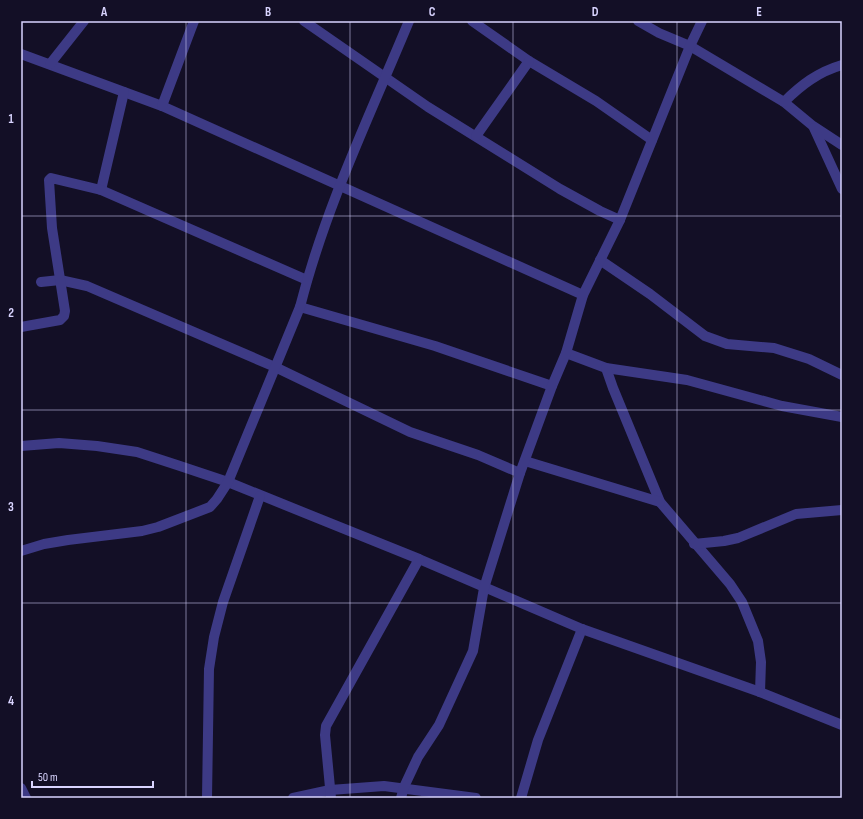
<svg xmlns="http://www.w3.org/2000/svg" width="863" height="819" viewBox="0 0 863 819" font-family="'Sofia Sans Condensed',sans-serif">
  <rect width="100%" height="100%" fill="#130f26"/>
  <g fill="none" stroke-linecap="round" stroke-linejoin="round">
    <!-- street -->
    <g stroke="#3d3a85" stroke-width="10">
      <polyline points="304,21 428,107 560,189 600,211 620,220"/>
      <polyline points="472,21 529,61 596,101 652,140"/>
      <polyline points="638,21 659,33 690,46 784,102 813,126 842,145"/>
      <polyline points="21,54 162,106 583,295"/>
      <polyline points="50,64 84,21"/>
      <path d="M 784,102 C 801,85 818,72 842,65"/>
      <polyline points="162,106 194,21"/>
      <polyline points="814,128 842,189"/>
      <polyline points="476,136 529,61"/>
      <polyline points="101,190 124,92"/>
      <polyline points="600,260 650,294 705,336 727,344 774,348 809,359 842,375"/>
      <polyline points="41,282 60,280 87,286 275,367 410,432 478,455 520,473"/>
      <polyline points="300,307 435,346 552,386"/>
      <polyline points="21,327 60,320 64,316 65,311 52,228 49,180 51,178 101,190 307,280"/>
      <polyline points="566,353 606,368 687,380 782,406 842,417"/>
      <polyline points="606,368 613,388 660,502 730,584 742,602 758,641 761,662 760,692"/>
      <polyline points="21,446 59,443 97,446 137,452 177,465 228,482 419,559 582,629 760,692 842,725"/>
      <polyline points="525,461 660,502"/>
      <polyline points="694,544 724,541 738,538 796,514 842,510"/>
      <path d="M 21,551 L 44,544 L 68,540 L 142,531 L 158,527 L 210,507 L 217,499 L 228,482 L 300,307 C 325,208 370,115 409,21"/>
      <polyline points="21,788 26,798"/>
      <polyline points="207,798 209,669 214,637 223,602 260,496"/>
      <polyline points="293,798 330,790 384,786 476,798"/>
      <polyline points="331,798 325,735 326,726 419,559"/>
      <polyline points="401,798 404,787 418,757 439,725 473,651 484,588 520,473 552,386 566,353 583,295 620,220 690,46 702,21"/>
      <polyline points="521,798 538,740 582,629"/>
    </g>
  </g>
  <!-- grid -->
  <path fill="none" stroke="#d9d4ff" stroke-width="1" stroke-opacity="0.55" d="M 186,21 L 186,798M 350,21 L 350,798M 513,21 L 513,798M 677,21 L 677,798M 21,216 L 842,216M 21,410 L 842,410M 21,603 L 842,603"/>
  <!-- border -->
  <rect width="863" height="819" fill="none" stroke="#130f26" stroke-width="44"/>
  <!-- scale -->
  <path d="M32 781v6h121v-6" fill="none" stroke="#d9d4ff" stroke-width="2"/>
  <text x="38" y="781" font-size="12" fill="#d9d4ff" stroke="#130f26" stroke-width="3" paint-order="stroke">50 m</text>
  <rect x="22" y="22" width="819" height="775" fill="none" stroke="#d9d4ff" stroke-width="1.5"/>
  <g font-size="13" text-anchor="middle" font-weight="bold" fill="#d9d4ff">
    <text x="104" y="16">A</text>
    <text x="268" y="16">B</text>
    <text x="432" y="16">C</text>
    <text x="595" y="16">D</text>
    <text x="759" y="16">E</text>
    <text x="11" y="123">1</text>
    <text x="11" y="317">2</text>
    <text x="11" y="511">3</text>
    <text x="11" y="705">4</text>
  </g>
</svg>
